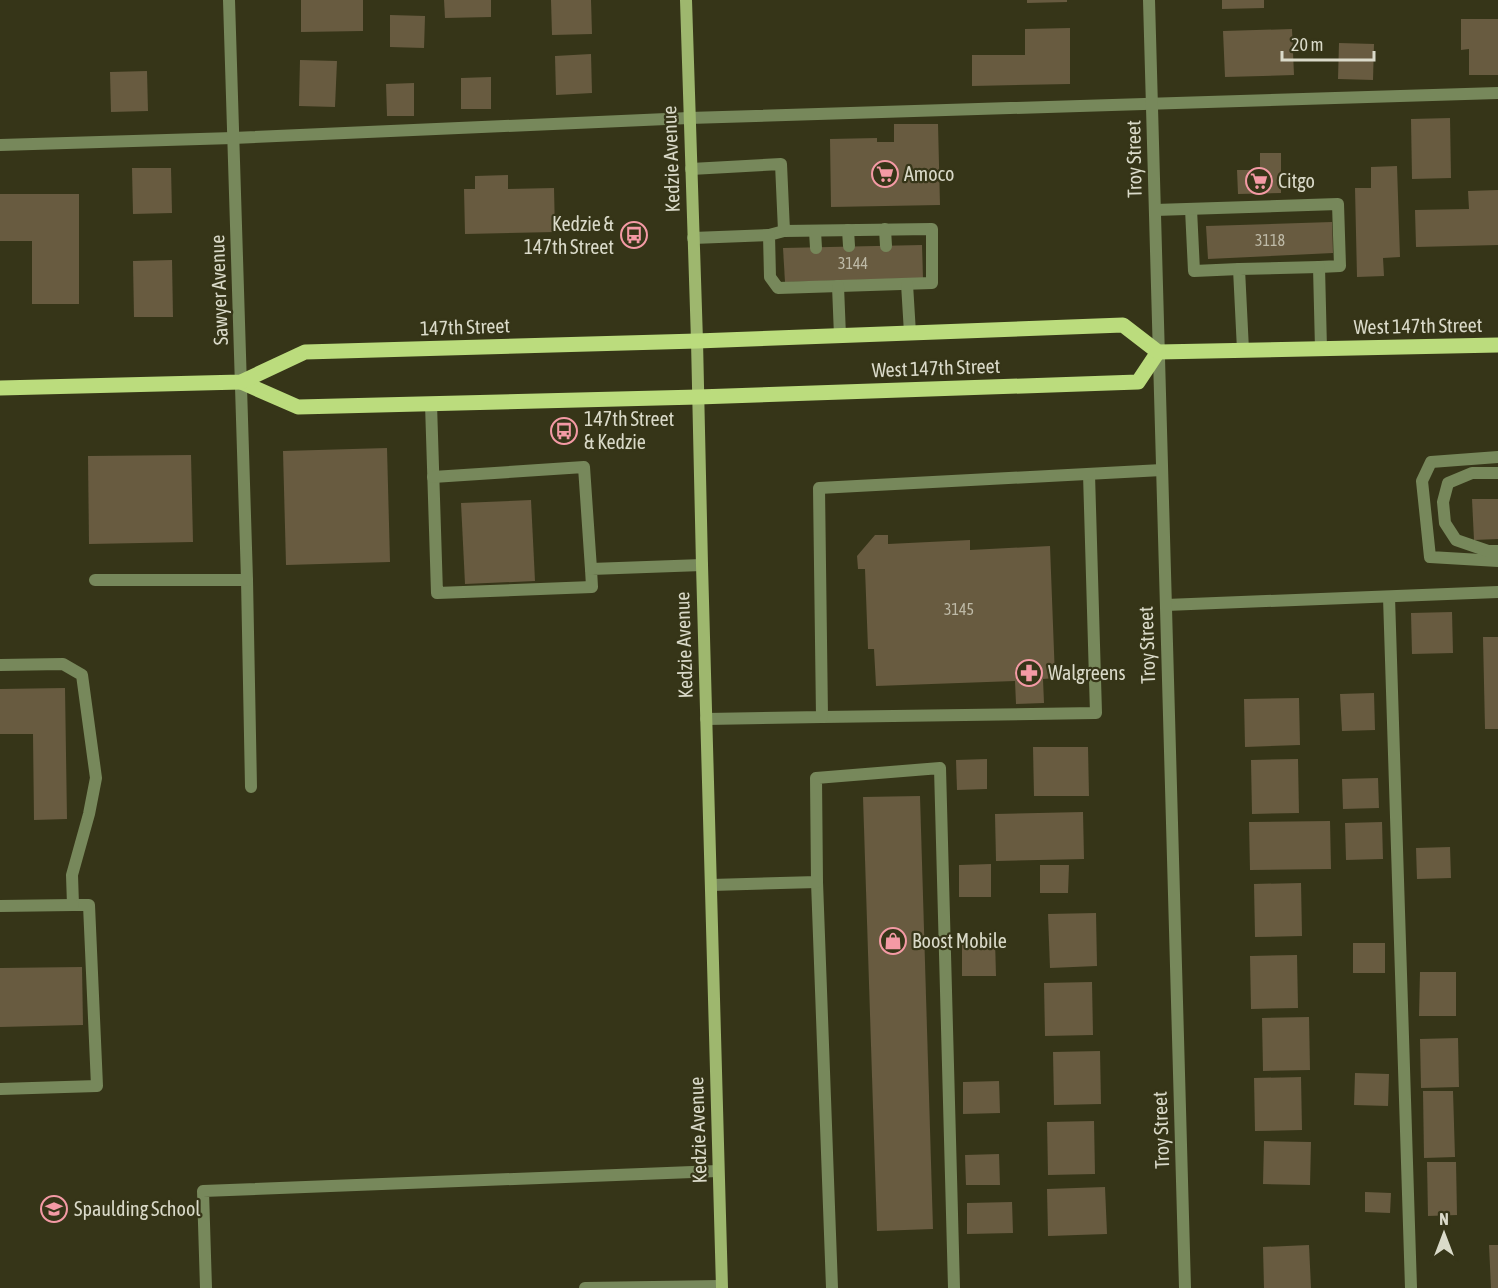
<svg xmlns="http://www.w3.org/2000/svg" width="1498" height="1288" viewBox="0 0 1498 1288" font-family="'Asap Condensed',sans-serif">
  <rect width="100%" height="100%" fill="#363518"/>
  <!-- building -->
  <g fill="#685b40">
    <polygon points="301,0 363,0 363,31 301,32"/>
    <polygon points="444,0 491,0 491,17 445,18"/>
    <polygon points="551,0 591,0 592,34 552,35"/>
    <polygon points="1027,0 1067,0 1067,2 1027,3"/>
    <polygon points="1222,0 1264,0 1264,8 1222,9"/>
    <polygon points="390,15 425,16 424,48 390,47"/>
    <polygon points="1461,19 1498,19 1498,75 1469,75 1469,49 1461,50"/>
    <polygon points="1070,28 1070,84 972,86 972,55 1025,55 1025,29"/>
    <polygon points="1292,29 1294,75 1225,77 1223,31"/>
    <polygon points="1339,43 1374,44 1373,80 1338,79"/>
    <polygon points="591,54 592,93 556,95 555,56"/>
    <polygon points="300,60 337,61 335,107 299,106"/>
    <polygon points="147,71 148,111 111,112 110,72"/>
    <polygon points="491,77 491,109 461,109 461,78"/>
    <polygon points="414,83 414,116 387,116 386,84"/>
    <polygon points="1450,118 1451,178 1412,179 1411,119"/>
    <polygon points="894,124 938,124 940,205 831,207 830,139 877,138 877,142 894,142"/>
    <polygon points="1260,153 1281,153 1281,193 1238,194 1237,170 1260,170"/>
    <polygon points="1397,166 1400,257 1383,258 1384,276 1357,277 1355,188 1371,188 1371,167"/>
    <polygon points="132,168 171,168 172,213 133,214"/>
    <polygon points="508,175 508,189 554,188 555,232 465,234 464,189 475,189 475,176"/>
    <polygon points="1498,190 1498,245 1416,247 1415,210 1469,209 1468,191"/>
    <polygon points="0,194 79,194 79,304 32,304 32,241 0,241"/>
    <polygon points="1332,222 1333,253 1208,259 1206,226"/>
    <polygon points="922,245 923,278 785,282 783,248"/>
    <polygon points="172,260 173,317 134,317 133,261"/>
    <polygon points="387,448 390,562 286,565 283,451"/>
    <polygon points="191,455 193,542 89,544 88,456"/>
    <polygon points="1472,499 1498,499 1498,539 1474,540"/>
    <polygon points="531,500 535,581 465,584 461,503"/>
    <polygon points="875,535 888,535 888,544 970,540 970,550 1050,546 1055,678 1043,679 1044,703 1016,704 1015,681 876,686 874,649 868,649 865,569 858,569 857,556"/>
    <polygon points="1452,612 1453,653 1412,654 1411,613"/>
    <polygon points="1483,637 1498,637 1498,729 1485,729"/>
    <polygon points="65,688 67,819 34,820 33,734 0,734 0,689"/>
    <polygon points="1374,693 1375,730 1342,731 1340,694"/>
    <polygon points="1299,698 1300,745 1245,747 1244,699"/>
    <polygon points="1033,747 1088,747 1089,796 1034,796"/>
    <polygon points="987,759 987,789 957,790 956,760"/>
    <polygon points="1298,759 1299,813 1252,814 1251,760"/>
    <polygon points="1378,778 1379,808 1343,809 1342,779"/>
    <polygon points="920,796 933,1229 877,1231 863,797"/>
    <polygon points="1083,812 1084,859 996,861 995,814"/>
    <polygon points="1330,821 1331,869 1250,870 1249,822"/>
    <polygon points="1382,822 1383,859 1346,860 1345,823"/>
    <polygon points="1450,847 1451,878 1417,879 1416,848"/>
    <polygon points="991,864 991,897 959,897 959,865"/>
    <polygon points="1040,865 1069,865 1068,893 1040,893"/>
    <polygon points="1301,883 1302,936 1255,937 1254,884"/>
    <polygon points="1096,913 1097,966 1050,968 1048,914"/>
    <polygon points="995,940 996,976 962,976 962,941"/>
    <rect x="1353" y="943" width="32" height="30"/>
    <polygon points="1297,955 1298,1008 1251,1009 1250,956"/>
    <polygon points="82,967 83,1025 0,1027 0,968"/>
    <polygon points="1420,972 1456,972 1456,1016 1419,1016"/>
    <polygon points="1092,982 1093,1035 1045,1036 1044,983"/>
    <polygon points="1309,1017 1310,1070 1263,1071 1262,1018"/>
    <polygon points="1458,1038 1459,1087 1421,1088 1420,1039"/>
    <polygon points="1100,1051 1101,1104 1054,1105 1053,1052"/>
    <polygon points="1355,1073 1389,1074 1388,1106 1354,1105"/>
    <polygon points="1301,1077 1302,1130 1255,1131 1254,1078"/>
    <polygon points="999,1081 1000,1113 963,1114 963,1082"/>
    <polygon points="1423,1091 1453,1091 1455,1157 1424,1158"/>
    <polygon points="1094,1121 1095,1174 1048,1175 1047,1122"/>
    <polygon points="1264,1141 1311,1142 1310,1185 1263,1184"/>
    <polygon points="999,1154 1000,1185 966,1185 965,1155"/>
    <polygon points="1427,1162 1456,1162 1457,1215 1428,1216"/>
    <polygon points="1105,1187 1107,1234 1048,1236 1047,1189"/>
    <polygon points="1365,1192 1391,1193 1390,1213 1365,1212"/>
    <polygon points="1012,1202 1013,1233 967,1234 967,1203"/>
    <polygon points="1309,1245 1311,1288 1264,1288 1263,1247"/>
    <polygon points="1489,1245 1498,1245 1498,1288 1491,1288"/>
  </g>
  <g fill="none" stroke-linecap="round" stroke-linejoin="round">
    <!-- lane -->
    <g stroke="#77885b" stroke-width="12">
      <polyline points="0,145 233,138 689,118 1498,93"/>
      <polyline points="691,169 781,164 784,231 932,229 932,283 778,288 770,277 769,235 784,231"/>
      <polyline points="1191,209 1194,271 1239,269"/>
      <polyline points="1155,210 1338,204 1340,266 1319,267 1321,349"/>
      <polyline points="885,229 886,246"/>
      <polyline points="848,230 849,246"/>
      <polyline points="815,231 816,248"/>
      <polyline points="693,238 769,235"/>
      <polyline points="907,284 910,333"/>
      <polyline points="838,286 840,336"/>
      <polyline points="1243,350 1239,269 1319,267"/>
      <polyline points="431,404 437,593 592,587 591,569 702,565"/>
      <polyline points="1498,457 1431,462 1422,481 1430,557 1498,561"/>
      <polyline points="1498,473 1472,473 1448,483 1443,502 1445,523 1456,540 1488,551 1498,551"/>
      <polyline points="433,477 584,467 591,569"/>
      <polyline points="95,580 247,580 251,787"/>
      <polyline points="1389,597 1411,1288"/>
      <polyline points="1166,605 1498,592"/>
      <polyline points="0,665 63,664 82,675 96,778 89,814 72,875 73,905 89,905 97,1086 0,1089"/>
      <polyline points="822,717 1096,713 1089,474"/>
      <polyline points="706,719 822,717 819,488 1162,470"/>
      <polyline points="817,882 832,1288"/>
      <polyline points="711,885 817,882 816,778 940,768 954,1288"/>
      <polyline points="206,1288 203,1191 718,1171"/>
      <polyline points="585,1288 721,1286"/>
    </g>
    <!-- street -->
    <g stroke="#77885b" stroke-width="12">
      <polyline points="229,0 247,580"/>
      <polyline points="1149,0 1185,1288"/>
      <polyline points="0,906 73,905"/>
    </g>
    <!-- secondary -->
    <polyline stroke="#9eb76e" stroke-width="12" points="686,0 697,341 702,565 722,1288"/>
    <!-- primary -->
    <g stroke="#bbdc7d" stroke-width="15">
      <polyline points="241,382 298,407 698,397 1138,382 1158,352"/>
      <polyline points="0,388 241,382 305,352 697,341 1123,325 1158,352 1498,345"/>
    </g>
  </g>
  <!-- icons -->
  <defs>
    <symbol id="supermarket-ring" viewBox="-11 -11 22 22"><circle r="9.5" fill="#363518" stroke="#f49aa5" stroke-width="1.5"/><path d="M-6-5.5h2.5l.6 2H6L4.5 2H-2.5L-4.4-4H-6ZM-1.5 3.2a1.3 1.3 0 1 0 .1 0ZM3 3.2a1.3 1.3 0 1 0 .1 0Z" fill="#f49aa5"/></symbol>
    <symbol id="bus-ring" viewBox="-11 -11 22 22"><circle r="9.5" fill="#363518" stroke="#f49aa5" stroke-width="1.5"/><path d="M-5-6H5V4H4V6H2V4H-2V6H-4V4H-5ZM-3.5-4V0h7V-4ZM-3.5 1.2v1.5H-2V1.2ZM2 1.2v1.5H3.5V1.2Z" fill="#f49aa5"/></symbol>
    <symbol id="pharmacy-ring" viewBox="-11 -11 22 22"><circle r="9.5" fill="#363518" stroke="#f49aa5" stroke-width="1.5"/><path d="M-2-6h4v4h4v4h-4v4h-4v-4h-4v-4h4Z" fill="#f49aa5"/></symbol>
    <symbol id="shop-ring" viewBox="-11 -11 22 22"><circle r="9.5" fill="#363518" stroke="#f49aa5" stroke-width="1.5"/><path d="M-5-2.5h2.3a2.7 3.5 0 0 1 5.4 0H5L5.5 6h-11ZM-1.5-2.5h3a1.5 2.3 0 0 0-3 0Z" fill="#f49aa5"/></symbol>
    <symbol id="school-ring" viewBox="-11 -11 22 22"><circle r="9.5" fill="#363518" stroke="#f49aa5" stroke-width="1.5"/><path d="M0-5L7-2L0 1L-7-2ZM-4 1L0 2.5L4 1V4Q0 6-4 4Z" fill="#f49aa5"/></symbol>
  </defs>
  <g fill-rule="evenodd">
    <use href="#supermarket-ring" x="870" y="159" width="30" height="30"/>
    <use href="#supermarket-ring" x="1244" y="166" width="30" height="30"/>
    <use href="#bus-ring" x="619" y="220" width="30" height="30"/>
    <use href="#bus-ring" x="549" y="416" width="30" height="30"/>
    <use href="#pharmacy-ring" x="1014" y="658" width="30" height="30"/>
    <use href="#shop-ring" x="878" y="926" width="30" height="30"/>
    <use href="#school-ring" x="39" y="1194" width="30" height="30"/>
  </g>
  <g text-anchor="middle" stroke-width="4.5" stroke-linejoin="round" paint-order="stroke">
    <!-- number labels -->
    <g font-size="16" fill="#bebaa7">
      <text x="1270" y="246">3118</text>
      <text x="853" y="269">3144</text>
      <text x="959" y="615">3145</text>
    </g>
    <!-- street labels -->
    <g font-size="20" fill="#dadac9" stroke="#363518">
      <text transform="translate(671 159) rotate(-92)" y="7">Kedzie Avenue</text>
      <text transform="translate(1134 159) rotate(-91)" y="7">Troy Street</text>
      <text transform="translate(219 290) rotate(-92)" y="7">Sawyer Avenue</text>
      <text transform="translate(1418 326) rotate(-1)" y="7">West 147th Street</text>
      <text transform="translate(465 327) rotate(-2)" y="7">147th Street</text>
      <text transform="translate(936 368) rotate(-2)" y="7">West 147th Street</text>
      <text transform="translate(684 645) rotate(-92)" y="7">Kedzie Avenue</text>
      <text transform="translate(1147 645) rotate(-92)" y="7">Troy Street</text>
      <text transform="translate(698 1130) rotate(-92)" y="7">Kedzie Avenue</text>
      <text transform="translate(1161 1130) rotate(-92)" y="7">Troy Street</text>
    </g>
    <!-- poi labels -->
    <g font-size="20" fill="#dadac9" stroke="#363518" text-anchor="start">
      <text x="904" y="181">Amoco</text>
      <text x="1278" y="188">Citgo</text>
      <text x="614" y="231" text-anchor="end">Kedzie &amp;<tspan x="614" dy="23">147th Street</tspan></text>
      <text x="584" y="426">147th Street<tspan x="584" dy="23">&amp; Kedzie</tspan></text>
      <text x="1048" y="680">Walgreens</text>
      <text x="912" y="948">Boost Mobile</text>
      <text x="74" y="1216">Spaulding School</text>
    </g>
  </g>
  <!-- north arrow -->
  <g transform="translate(1444 1234)" stroke="#363518" stroke-width="4.5" paint-order="stroke">
  <path d="M0-4.5L10 22L0 15L-10 22Z" fill="#dadac9"/>
  <text y="-9" font-size="16" font-weight="bold" text-anchor="middle" fill="#dadac9">N</text>
  </g>
  <!-- scale -->
  <path d="M1282 51v9h92v-9" fill="none" stroke="#dadac9" stroke-width="3"/>
  <text x="1291" y="51" font-size="18" fill="#dadac9" stroke="#363518" stroke-width="4.5" paint-order="stroke">20 m</text>
</svg>
